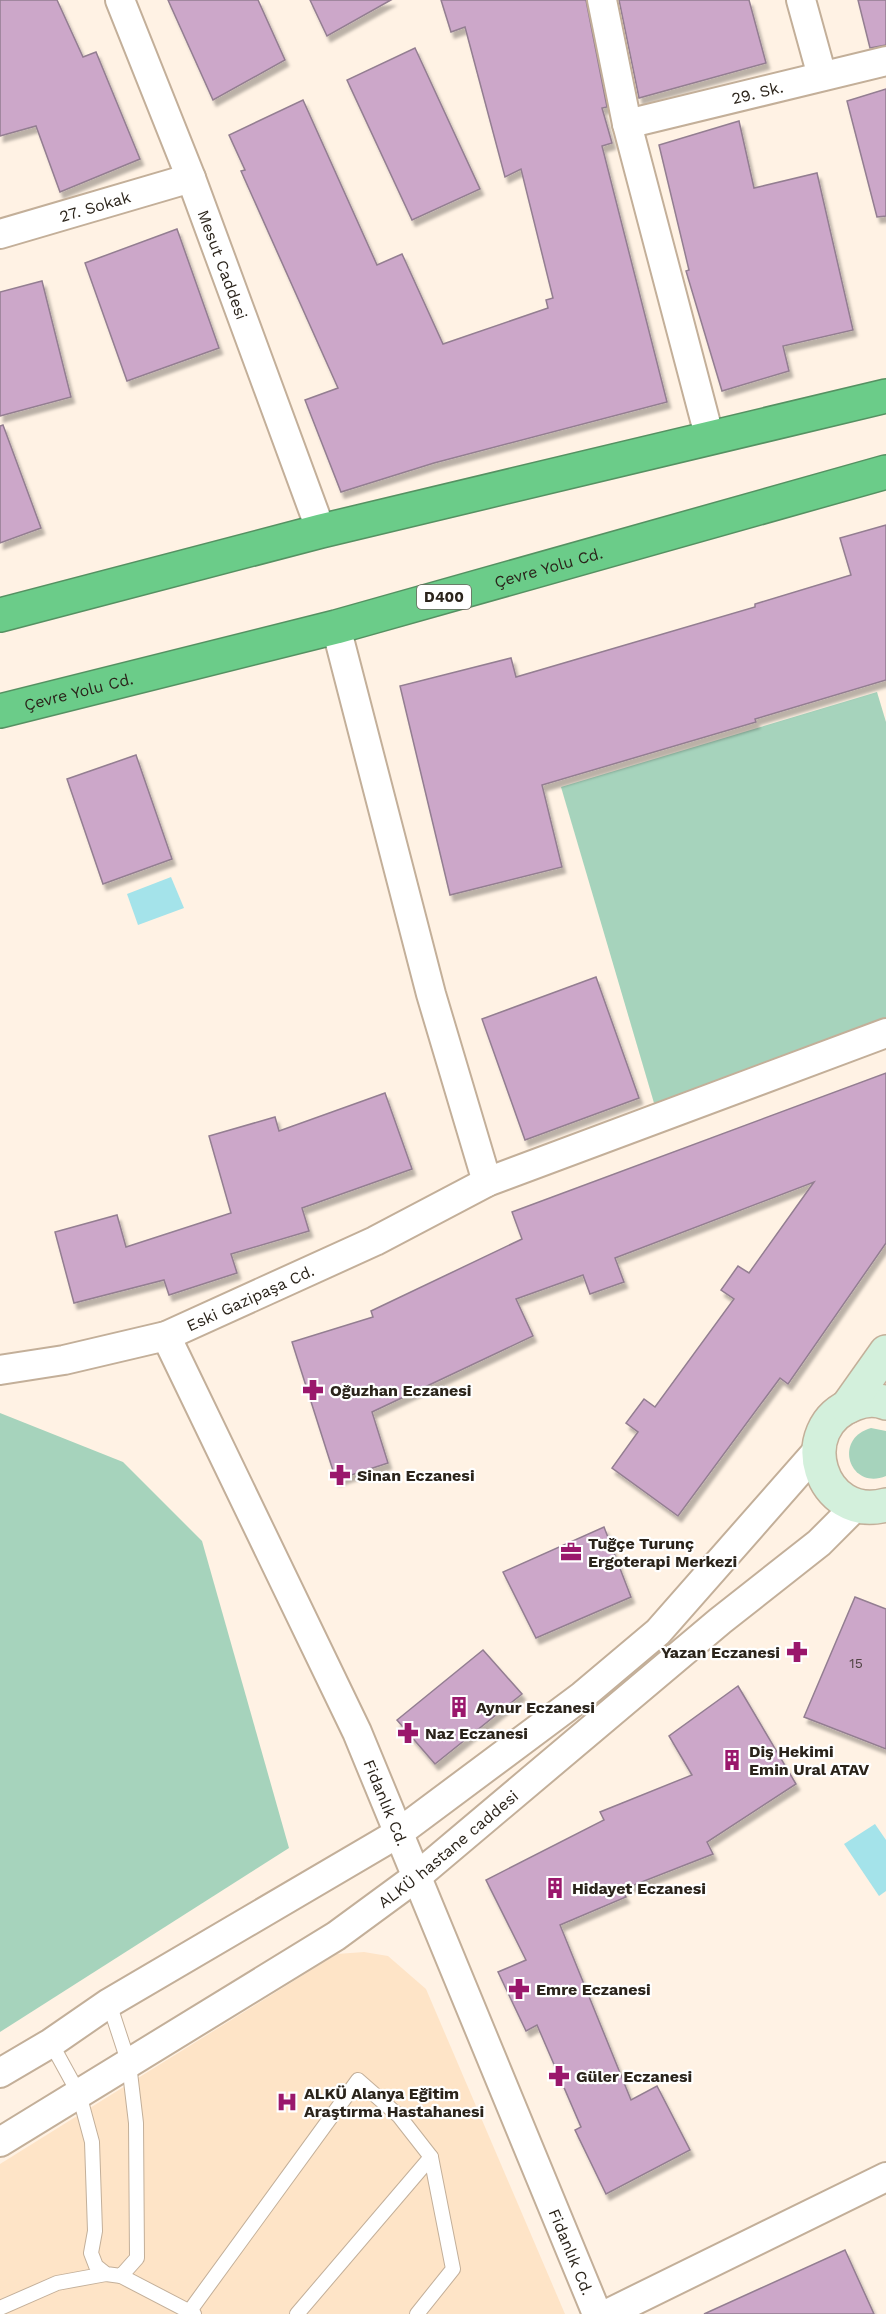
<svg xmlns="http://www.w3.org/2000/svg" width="886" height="2314" viewBox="0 0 886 2314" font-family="'Work Sans',sans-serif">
  <defs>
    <filter id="shadow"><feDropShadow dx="3.5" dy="6" stdDeviation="1.5" flood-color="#0004"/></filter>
  </defs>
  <rect width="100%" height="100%" fill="#fff2e4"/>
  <!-- built -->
  <polygon fill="#fee4c7" points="364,1952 388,1956 426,1989 565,2314 0,2314 0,2164 337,1954"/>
  <!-- green -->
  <g fill="#a6d3bc">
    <polygon points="877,692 886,722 886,1033 654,1103 561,787"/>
    <polygon points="0,1413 123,1462 202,1541 289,1848 0,2032"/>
    <path d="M 871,1428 L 886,1431 L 886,1476 C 850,1491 832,1439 871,1428 Z"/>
  </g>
  <!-- water -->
  <g fill="#a4e3ea">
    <polygon points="171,877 184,908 138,925 127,894"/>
    <polygon points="875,1824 886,1840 886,1891 879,1896 844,1844"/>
  </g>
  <!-- building -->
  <g fill="#cca7c9" stroke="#937e91" stroke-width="1.5" filter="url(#shadow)">
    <polygon points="0,0 57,0 83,57 96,52 140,159 60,192 36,126 0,136"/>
    <polygon points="168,0 258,0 285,60 213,100"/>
    <polygon points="310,0 391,0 327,36"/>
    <polygon points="441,0 586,0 607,107 602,108 612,143 602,146 667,402 434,463 341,492 305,400 338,388 241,171 245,170 229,135 303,100 377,265 402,254 443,344 548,308 546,300 553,298 521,169 505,177 465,27 451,32"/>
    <polygon points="619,0 749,0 766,63 639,98"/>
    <polygon points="858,0 886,0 886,45 870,48"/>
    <polygon points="415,48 480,189 412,220 347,80"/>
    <polygon points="886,89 886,216 877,217 847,101"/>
    <polygon points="739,121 754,188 817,173 853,330 783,346 789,371 722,391 686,271 689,270 659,145"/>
    <polygon points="177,229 219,348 127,381 85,263"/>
    <polygon points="42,281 71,397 0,416 0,292"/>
    <polygon points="3,425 41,528 0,543 0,426"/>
    <polygon points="886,525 886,680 755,719 756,722 542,785 562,867 450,895 400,686 511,658 516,677 755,607 755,604 851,575 840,538"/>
    <polygon points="136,755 172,859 103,884 67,779"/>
    <polygon points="596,977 639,1098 525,1140 482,1019"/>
    <polygon points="886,1073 886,1243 788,1384 780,1378 678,1516 612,1468 638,1432 626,1423 644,1399 655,1407 734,1299 721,1290 738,1266 749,1273 814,1182 615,1258 624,1282 590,1294 583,1275 516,1299 533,1336 372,1412 388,1463 336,1480 292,1342 373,1317 371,1311 522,1239 512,1212"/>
    <polygon points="385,1093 412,1169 302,1208 309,1231 231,1254 237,1273 169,1295 164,1280 74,1303 55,1232 117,1215 126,1247 231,1213 209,1136 275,1117 279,1131"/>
    <polygon points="604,1527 631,1597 536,1638 503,1572"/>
    <polygon points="855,1597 886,1609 886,1749 804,1717"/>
    <polygon points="483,1650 522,1694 435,1764 397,1720"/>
    <polygon points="738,1686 796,1784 707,1842 713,1854 621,1890 626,1897 560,1925 631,2100 657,2086 690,2150 606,2194 575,2130 581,2127 537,2025 526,2031 498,1972 526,1960 486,1880 604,1820 600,1812 692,1775 669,1736"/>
    <polygon points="845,2250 874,2314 704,2314"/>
  </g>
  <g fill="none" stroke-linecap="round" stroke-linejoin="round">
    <defs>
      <g id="lane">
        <polyline points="51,2043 79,2094 92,2142 95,2231 91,2253 96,2266 106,2274 121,2276 137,2258 136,2123 129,2064 109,2003"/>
        <polyline points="121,2276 194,2314"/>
        <polyline points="0,2308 57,2283 106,2274"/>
        <polyline points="189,2312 358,2080 399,2116 431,2157 453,2269 417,2314"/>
        <polyline points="297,2314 431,2157"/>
      </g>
      <g id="street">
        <path id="s1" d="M 120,0 L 191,178 L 321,531"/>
        <polyline points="602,0 627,124 710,439"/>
        <polyline points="801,0 822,76"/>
        <path id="s2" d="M 627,124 L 886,61"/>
        <path id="s3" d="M 0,234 L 191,178"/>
        <polyline points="336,627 431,994 487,1182"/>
        <path id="s4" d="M 166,1336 L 357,1732 L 597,2314"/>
        <path id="s5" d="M 0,1370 L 64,1360 L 166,1336 L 375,1241 L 487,1182 L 886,1033"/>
        <polyline points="0,2073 51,2043 109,2003 397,1834 582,1696 658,1632 818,1450"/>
        <path id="s6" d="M 0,2142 L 336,1936 L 415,1878 L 720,1621 L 819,1543 L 856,1506"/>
        <polyline points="607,2314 886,2177"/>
      </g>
      <g id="secondary">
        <path d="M 886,1403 C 876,1399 864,1400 854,1404 C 791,1427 820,1523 886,1505"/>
        <polyline points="847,1407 886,1352"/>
      </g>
      <g id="highway">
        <polyline points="0,615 321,531 886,396"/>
        <path id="s7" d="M 0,711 L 336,627 L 886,472"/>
      </g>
    </defs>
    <!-- lane casing -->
    <use href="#lane" stroke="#c3af99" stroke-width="16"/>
    <!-- street casing -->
    <use href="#street" stroke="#c3af99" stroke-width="32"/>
    <!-- secondary casing -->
    <use href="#secondary" stroke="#c3af99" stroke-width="36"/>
    <!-- highway casing -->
    <use href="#highway" stroke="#559162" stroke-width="36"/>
    <!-- lane -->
    <use href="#lane" stroke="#fff" stroke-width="14"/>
    <!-- street -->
    <use href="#street" stroke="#fff" stroke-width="28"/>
    <!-- secondary -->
    <use href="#secondary" stroke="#d3f0dc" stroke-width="33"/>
    <!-- highway -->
    <use href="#highway" stroke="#6bcc89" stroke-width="33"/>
  </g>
  <!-- icons -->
  <defs>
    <symbol id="pharmacy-bare" viewBox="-9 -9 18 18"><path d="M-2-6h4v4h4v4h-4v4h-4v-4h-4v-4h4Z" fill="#9a176c" stroke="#fff" stroke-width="2.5" paint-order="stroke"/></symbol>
    <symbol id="office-bare" viewBox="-9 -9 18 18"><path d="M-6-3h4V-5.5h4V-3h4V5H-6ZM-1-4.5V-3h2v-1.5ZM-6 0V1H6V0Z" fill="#9a176c" stroke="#fff" stroke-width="2.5" paint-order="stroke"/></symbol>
    <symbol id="building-bare" viewBox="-9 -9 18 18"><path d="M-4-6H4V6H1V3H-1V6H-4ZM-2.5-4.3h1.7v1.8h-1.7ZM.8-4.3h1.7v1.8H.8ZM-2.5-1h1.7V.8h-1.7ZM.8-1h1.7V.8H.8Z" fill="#9a176c" stroke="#fff" stroke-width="2.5" paint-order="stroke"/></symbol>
    <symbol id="hospital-bare" viewBox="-9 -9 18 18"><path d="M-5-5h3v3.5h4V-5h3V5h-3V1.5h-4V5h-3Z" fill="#9a176c" stroke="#fff" stroke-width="2.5" paint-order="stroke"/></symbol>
  </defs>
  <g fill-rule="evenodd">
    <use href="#pharmacy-bare" x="298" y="1375" width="30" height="30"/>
    <use href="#pharmacy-bare" x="325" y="1460" width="30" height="30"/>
    <use href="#office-bare" x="556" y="1537" width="30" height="30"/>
    <use href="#pharmacy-bare" x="782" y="1637" width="30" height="30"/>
    <use href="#building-bare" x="444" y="1692" width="30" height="30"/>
    <use href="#pharmacy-bare" x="393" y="1718" width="30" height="30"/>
    <use href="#building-bare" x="717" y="1745" width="30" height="30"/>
    <use href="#building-bare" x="540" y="1873" width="30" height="30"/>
    <use href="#pharmacy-bare" x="504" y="1974" width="30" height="30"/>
    <use href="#pharmacy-bare" x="544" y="2061" width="30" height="30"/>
    <use href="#hospital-bare" x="272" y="2087" width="30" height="30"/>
  </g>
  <g text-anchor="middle" stroke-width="4.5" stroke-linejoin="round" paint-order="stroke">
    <!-- number labels -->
    <g font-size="14" fill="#534546">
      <text x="856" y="1668">15</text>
    </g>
    <!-- shield labels -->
    <rect fill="#fff" stroke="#6b665f" stroke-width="1.5" x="417" y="585" width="54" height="24" rx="4.5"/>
    <g font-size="15" font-weight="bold" fill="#2b241b">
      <text x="444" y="602">D400</text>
    </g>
    <!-- street labels -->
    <g font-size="16" fill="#2b241b" stroke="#fff">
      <text dy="6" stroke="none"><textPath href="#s2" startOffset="134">29. Sk.</textPath></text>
      <text dy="6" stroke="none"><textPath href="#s3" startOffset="99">27. Sokak</textPath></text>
      <text dy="6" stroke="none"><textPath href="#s1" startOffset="284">Mesut Caddesi</textPath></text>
      <text dy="6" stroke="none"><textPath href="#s7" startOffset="567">Çevre Yolu Cd.</textPath></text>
      <text dy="6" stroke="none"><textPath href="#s7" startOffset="81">Çevre Yolu Cd.</textPath></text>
      <text dy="6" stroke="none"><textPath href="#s5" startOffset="262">Eski Gazipaşa Cd.</textPath></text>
      <text dy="6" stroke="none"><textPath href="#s4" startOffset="516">Fidanlık Cd.</textPath></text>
      <text dy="6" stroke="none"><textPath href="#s6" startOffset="536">ALKÜ hastane caddesi</textPath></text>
      <text dy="6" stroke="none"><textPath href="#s4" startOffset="1002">Fidanlık Cd.</textPath></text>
    </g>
    <!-- poi labels -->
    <g font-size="16" font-weight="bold" fill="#2b241b" stroke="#fff" text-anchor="start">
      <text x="330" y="1396">Oğuzhan Eczanesi</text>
      <text x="357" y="1481">Sinan Eczanesi</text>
      <text x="588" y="1549">Tuğçe Turunç<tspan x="588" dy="18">Ergoterapi Merkezi</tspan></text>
      <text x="780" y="1658" text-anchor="end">Yazan Eczanesi</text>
      <text x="476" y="1713">Aynur Eczanesi</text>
      <text x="425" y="1739">Naz Eczanesi</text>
      <text x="749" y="1757">Diş Hekimi<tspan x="749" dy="18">Emin Ural ATAV</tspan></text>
      <text x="572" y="1894">Hidayet Eczanesi</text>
      <text x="536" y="1995">Emre Eczanesi</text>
      <text x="576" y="2082">Güler Eczanesi</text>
      <text x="304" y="2099">ALKÜ Alanya Eğitim<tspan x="304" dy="18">Araştırma Hastahanesi</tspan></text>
    </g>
  </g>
</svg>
